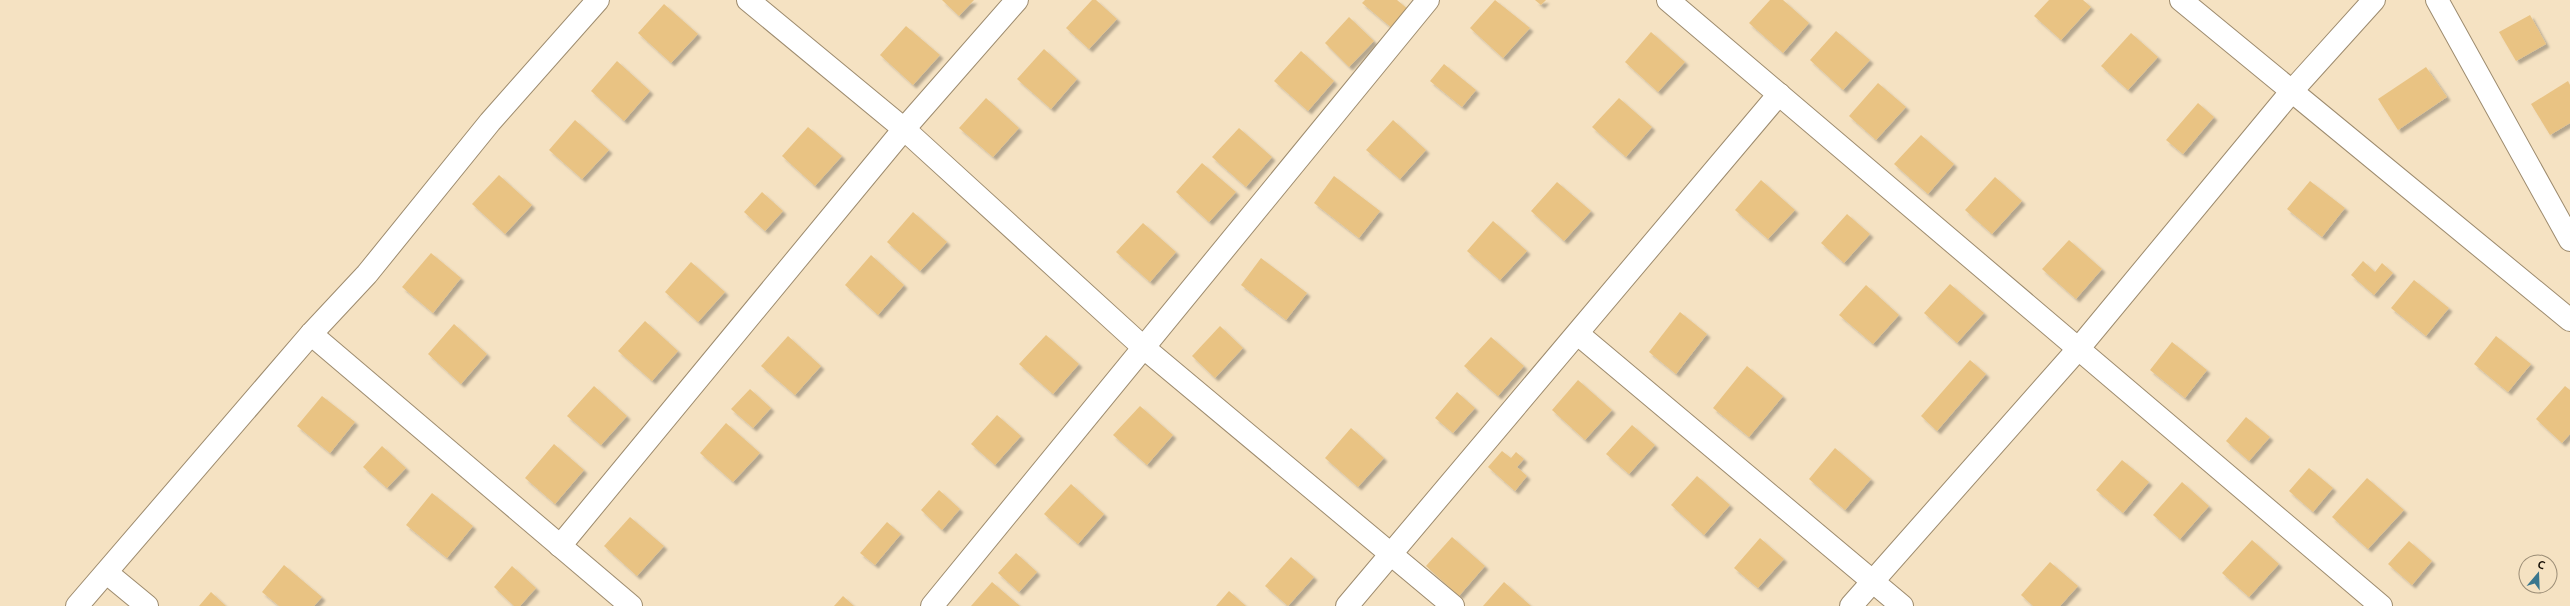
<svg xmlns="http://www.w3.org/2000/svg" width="2570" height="606" viewBox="0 0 2570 606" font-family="Ubuntu,sans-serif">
  <defs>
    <filter id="shadow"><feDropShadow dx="3.5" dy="3.5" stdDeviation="1" flood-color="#0004"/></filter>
  </defs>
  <rect width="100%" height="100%" fill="#f5e2c2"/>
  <!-- building -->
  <g fill="#e9c383" filter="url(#shadow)">
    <polygon points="942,0 974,0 959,16"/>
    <polygon points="1092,0 1096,0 1117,19 1089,49 1066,28"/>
    <polygon points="1365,0 1397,0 1409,10 1393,29 1362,3"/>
    <polygon points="1495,0 1530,28 1503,58 1470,28"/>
    <polygon points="1535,0 1546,0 1541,5"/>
    <polygon points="1770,0 1783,0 1809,23 1783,53 1749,23"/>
    <polygon points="2049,0 2083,0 2091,7 2061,40 2034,16"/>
    <polygon points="664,4 698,34 671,63 638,33"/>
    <polygon points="2530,15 2546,44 2516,61 2499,32"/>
    <polygon points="1349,17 1374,41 1349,67 1325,43"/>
    <polygon points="906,26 940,55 913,85 880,55"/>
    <polygon points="1836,31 1870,60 1843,90 1810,60"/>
    <polygon points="1651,32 1685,62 1658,92 1625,62"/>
    <polygon points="2131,33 2158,57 2128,90 2101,66"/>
    <polygon points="1044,49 1077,79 1051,109 1017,79"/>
    <polygon points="1301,51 1334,81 1308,111 1274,81"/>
    <polygon points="617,61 650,91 624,121 591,91"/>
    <polygon points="1444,64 1476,90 1462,107 1430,81"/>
    <polygon points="2426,67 2447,97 2398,130 2378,99"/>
    <polygon points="2568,81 2570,85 2570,123 2550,135 2531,104"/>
    <polygon points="1878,83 1906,107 1876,140 1849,116"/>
    <polygon points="986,98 1019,128 993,157 959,128"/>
    <polygon points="1619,98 1652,127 1626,157 1592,127"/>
    <polygon points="2198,103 2214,117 2183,154 2166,140"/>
    <polygon points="575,120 609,150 582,179 549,150"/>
    <polygon points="1393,120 1426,150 1400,179 1366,150"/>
    <polygon points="808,127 842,156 815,186 782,156"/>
    <polygon points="1239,128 1272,157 1246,187 1212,157"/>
    <polygon points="1921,135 1954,164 1928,194 1894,164"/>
    <polygon points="1202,163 1236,192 1209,222 1176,192"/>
    <polygon points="499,175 532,205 505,234 472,204"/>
    <polygon points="1334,176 1380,211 1359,238 1314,203"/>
    <polygon points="1995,177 2022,201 1992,234 1965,210"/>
    <polygon points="1761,180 1795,210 1768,239 1735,210"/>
    <polygon points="2310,181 2345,208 2322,237 2287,209"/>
    <polygon points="1557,182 1591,211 1564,241 1531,211"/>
    <polygon points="762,192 783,211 765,231 744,212"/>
    <polygon points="913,212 947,242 920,271 887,242"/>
    <polygon points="1847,214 1870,234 1844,263 1821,243"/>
    <polygon points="1493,221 1527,251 1500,280 1467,251"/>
    <polygon points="1143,223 1176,252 1150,282 1116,252"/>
    <polygon points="2069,240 2102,269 2076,299 2042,269"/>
    <polygon points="431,253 461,278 433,313 402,287"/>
    <polygon points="871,255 904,285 878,315 845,285"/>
    <polygon points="1261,258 1307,293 1286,320 1241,285"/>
    <polygon points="2363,261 2375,272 2382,263 2393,273 2374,295 2351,275"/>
    <polygon points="691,262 725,292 698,322 665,292"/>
    <polygon points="2414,280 2449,308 2426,336 2391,308"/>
    <polygon points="1950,284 1984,313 1957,343 1924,313"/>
    <polygon points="1866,285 1899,315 1873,344 1839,315"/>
    <polygon points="1680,312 1707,334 1676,374 1649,352"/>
    <polygon points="645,321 678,351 652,381 618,351"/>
    <polygon points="454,324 487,354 461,384 428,354"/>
    <polygon points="1220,326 1243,348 1215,378 1192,356"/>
    <polygon points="1046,335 1079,364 1053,394 1019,364"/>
    <polygon points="788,336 821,366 795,395 761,366"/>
    <polygon points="2496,336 2531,364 2508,392 2474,364"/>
    <polygon points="1491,337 1524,366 1498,396 1464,366"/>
    <polygon points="2172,342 2207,370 2185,398 2150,370"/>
    <polygon points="1970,360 1986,374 1937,431 1921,416"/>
    <polygon points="1747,366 1783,396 1749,437 1713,408"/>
    <polygon points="1578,380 1612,410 1585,440 1552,410"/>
    <polygon points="594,386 627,416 601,445 567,416"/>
    <polygon points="2565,386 2570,390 2570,434 2562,443 2536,419"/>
    <polygon points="750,389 771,408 753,428 731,409"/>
    <polygon points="1457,392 1475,408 1453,433 1435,418"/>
    <polygon points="322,396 355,422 330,453 297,426"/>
    <polygon points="1140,406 1173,435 1147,465 1113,435"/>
    <polygon points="997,415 1021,436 995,465 971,444"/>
    <polygon points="2246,417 2270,437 2249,461 2226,441"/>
    <polygon points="726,423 760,453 733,482 700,453"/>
    <polygon points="1632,425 1655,445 1629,474 1606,454"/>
    <polygon points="1351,428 1384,458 1358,487 1325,458"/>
    <polygon points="554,444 584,470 555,504 525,478"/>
    <polygon points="382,446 406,468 387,488 363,467"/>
    <polygon points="1835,448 1871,479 1845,510 1809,479"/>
    <polygon points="1502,451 1511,458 1516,452 1524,459 1517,467 1527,476 1515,491 1488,467"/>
    <polygon points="2122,460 2149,482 2123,513 2096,490"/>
    <polygon points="2309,468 2333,488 2313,512 2289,491"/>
    <polygon points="1697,476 1730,505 1704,535 1671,505"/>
    <polygon points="2367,478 2404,510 2368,549 2332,517"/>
    <polygon points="2182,482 2209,506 2180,539 2153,515"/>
    <polygon points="1071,484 1104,514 1078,544 1044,514"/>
    <polygon points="939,490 960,509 942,530 921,510"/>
    <polygon points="432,493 473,526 447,558 406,525"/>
    <polygon points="630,517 664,546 637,576 604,546"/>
    <polygon points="887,522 901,534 875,565 860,553"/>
    <polygon points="1452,537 1485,566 1459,596 1426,566"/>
    <polygon points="1760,538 1784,559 1758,588 1734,568"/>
    <polygon points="2252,540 2279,564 2249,597 2222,573"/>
    <polygon points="2409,541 2432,561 2412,585 2388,564"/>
    <polygon points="1016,553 1037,572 1019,592 998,573"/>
    <polygon points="1291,557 1314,577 1288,606 1265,586"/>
    <polygon points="2050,562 2078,586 2060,606 2033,606 2021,595"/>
    <polygon points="284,565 322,597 314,606 279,606 262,592"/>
    <polygon points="512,566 536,588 520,606 514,606 494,587"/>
    <polygon points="992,582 1020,606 971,606"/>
    <polygon points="1504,582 1531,606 1483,606"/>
    <polygon points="1229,591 1246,606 1216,606"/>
    <polygon points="211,592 226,606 199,606"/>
    <polygon points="843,596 854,606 834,606"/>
  </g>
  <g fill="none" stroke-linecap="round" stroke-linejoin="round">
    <defs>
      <g id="minor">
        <polyline points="748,0 904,129 1143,347 1453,606"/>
        <polyline points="1668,0 2381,606"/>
        <polyline points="2181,0 2570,320"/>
        <polyline points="2437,0 2570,240"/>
        <polyline points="311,334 631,606"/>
        <polyline points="1578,334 1902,606"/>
        <polyline points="560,546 904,129 1017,0"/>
        <polyline points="107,573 147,606"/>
        <polyline points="77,606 311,334 367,274 490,122 598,0"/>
        <polyline points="932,606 1428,0"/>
        <polyline points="1347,606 1779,94"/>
        <polyline points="1851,606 2079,348 2291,92 2374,0"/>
      </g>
    </defs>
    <!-- minor casing -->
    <use href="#minor" stroke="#9d8b6e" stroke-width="24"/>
    <!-- minor -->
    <use href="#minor" stroke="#fff" stroke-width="22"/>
  </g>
  <!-- north arrow -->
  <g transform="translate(2538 574) rotate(19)"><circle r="19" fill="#f5e2c2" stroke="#9b8d76"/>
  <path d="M0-3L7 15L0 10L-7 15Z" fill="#3a778e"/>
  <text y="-6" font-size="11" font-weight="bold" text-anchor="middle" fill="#140d04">С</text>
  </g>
</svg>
